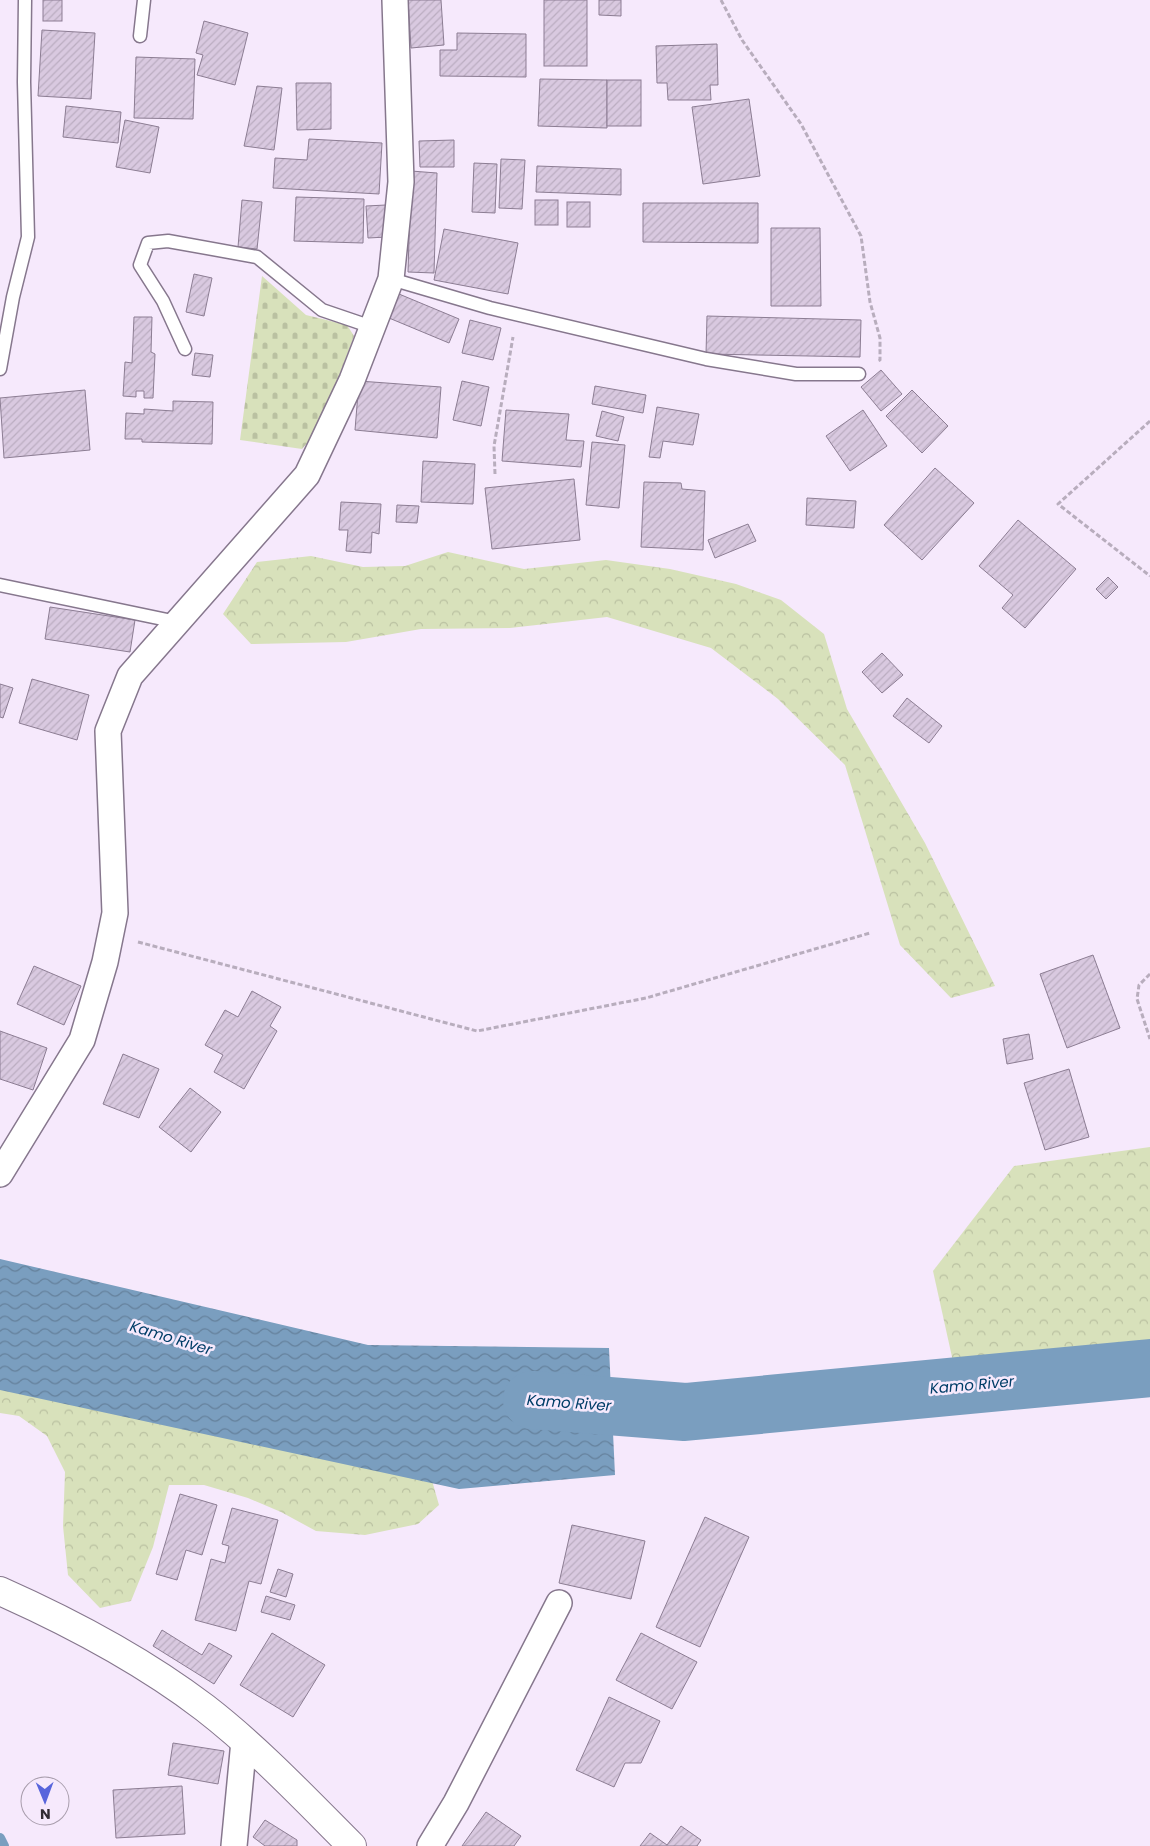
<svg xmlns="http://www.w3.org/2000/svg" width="1150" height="1846" viewBox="0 0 1150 1846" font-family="Poppins,sans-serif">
  <defs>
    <pattern id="forest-crowns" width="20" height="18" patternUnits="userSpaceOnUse" patternTransform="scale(1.25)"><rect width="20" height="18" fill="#d8e1bb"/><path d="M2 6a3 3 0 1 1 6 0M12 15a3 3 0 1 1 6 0" fill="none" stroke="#bac1a1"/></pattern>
    <pattern id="cemetery-stones" width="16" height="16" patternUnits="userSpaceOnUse" patternTransform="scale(1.25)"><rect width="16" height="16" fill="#d8e1bb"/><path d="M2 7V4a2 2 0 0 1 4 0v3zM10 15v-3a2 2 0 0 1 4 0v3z" fill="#bac1a1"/></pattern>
    <pattern id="water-waves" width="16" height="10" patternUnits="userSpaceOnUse" patternTransform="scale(1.25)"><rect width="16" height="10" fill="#7a9ebf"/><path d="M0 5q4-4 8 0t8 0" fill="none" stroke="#65819c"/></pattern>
    <pattern id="building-hatch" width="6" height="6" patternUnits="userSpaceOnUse" patternTransform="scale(1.25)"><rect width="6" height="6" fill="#d9c9e0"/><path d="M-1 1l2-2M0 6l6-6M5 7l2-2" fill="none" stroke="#bbadc1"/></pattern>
  </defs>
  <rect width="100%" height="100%" fill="#f6e9fc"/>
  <!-- forest -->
  <g fill="url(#forest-crowns)">
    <polygon points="448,552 524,569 606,560 670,569 736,584 781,600 824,634 847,709 925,843 995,986 951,998 900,945 845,765 778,699 711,648 607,617 510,628 421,629 346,642 251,644 223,614 257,562 311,556 363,567 405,566"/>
    <polygon points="1150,1147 1150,1348 954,1366 933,1271 1014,1166"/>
    <polygon points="0,1358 419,1435 439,1505 418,1524 365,1535 316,1531 281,1512 248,1498 204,1485 169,1485 153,1547 131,1601 100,1608 68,1575 63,1526 65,1472 47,1436 19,1416 0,1413"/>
  </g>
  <!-- cemetery -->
  <polygon fill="url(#cemetery-stones)" points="262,276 306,315 347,325 354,336 320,428 302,449 240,440"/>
  <!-- water -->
  <polygon fill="url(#water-waves)" points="0,1259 368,1345 609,1348 615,1475 459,1489 0,1390"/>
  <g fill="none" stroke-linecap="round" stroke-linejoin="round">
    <!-- stream -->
    <polyline stroke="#7a9ebf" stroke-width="10" points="0,1838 4,1846"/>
    <!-- river -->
    <polyline stroke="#7a9ebf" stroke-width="58" points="532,1400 685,1412 1150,1368"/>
  </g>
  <!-- building -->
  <g fill="url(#building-hatch)" stroke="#8c7d93">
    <rect x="43" y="0" width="19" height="21"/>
    <polygon points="408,0 441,0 444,45 411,48"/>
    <rect x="544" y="0" width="43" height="66"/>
    <polygon points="599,0 621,0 621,16 599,15"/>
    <polygon points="204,21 248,33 235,85 197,75 203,55 196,53"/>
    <polygon points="42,30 95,33 91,99 38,96"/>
    <polygon points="457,33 526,34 526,77 440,76 440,50 457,50"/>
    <polygon points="717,44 718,85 710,85 711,100 668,100 667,83 657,83 656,46"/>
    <polygon points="136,57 195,59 193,119 134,118"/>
    <polygon points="540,79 607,80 607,128 538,126"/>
    <rect x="607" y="80" width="34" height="46"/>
    <polygon points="296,83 331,83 331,129 297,130"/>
    <polygon points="257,86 282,88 274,150 244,146"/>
    <polygon points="749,99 760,176 703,184 692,107"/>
    <polygon points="66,106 121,112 118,143 63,137"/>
    <polygon points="125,120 159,127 150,173 116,167"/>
    <polygon points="309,139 382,143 379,194 273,188 275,158 307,160"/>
    <polygon points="454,140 454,167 420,167 419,141"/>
    <polygon points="501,159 525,160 522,209 499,208"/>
    <polygon points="474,163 497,164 495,213 472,212"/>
    <polygon points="537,166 621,169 621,195 536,192"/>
    <polygon points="411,171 437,173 434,273 408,272"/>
    <polygon points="296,197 364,199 363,243 294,241"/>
    <polygon points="242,200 262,202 257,249 238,247"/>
    <rect x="535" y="200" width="23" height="25"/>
    <rect x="567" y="202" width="23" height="25"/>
    <polygon points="643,203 758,203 758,243 643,242"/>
    <polygon points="386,205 387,237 368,238 366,206"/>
    <polygon points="771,228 820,228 821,306 771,306"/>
    <polygon points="444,229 518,243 508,294 434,280"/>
    <polygon points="194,274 212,278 204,316 186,312"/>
    <polygon points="399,294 459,319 449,343 389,318"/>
    <polygon points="707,316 861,320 860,357 706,354"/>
    <polygon points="134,317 152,317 151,352 155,354 153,398 144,398 144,391 136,391 136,397 123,396 125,362 132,363"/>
    <polygon points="470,320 501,328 493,360 462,353"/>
    <polygon points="195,353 213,355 210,377 192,375"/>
    <polygon points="881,370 902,394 881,411 861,387"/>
    <polygon points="359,381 441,387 437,438 355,430"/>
    <polygon points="462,381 489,387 481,426 453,420"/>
    <polygon points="595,386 646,395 643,413 592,404"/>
    <polygon points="85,390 90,450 4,458 0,398"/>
    <polygon points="912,390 948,426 922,453 886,416"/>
    <polygon points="173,401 213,402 212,444 142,442 142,439 125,439 126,413 144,414 144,409 173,411"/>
    <polygon points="657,407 699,414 693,445 663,441 660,458 649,457"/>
    <polygon points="506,410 569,414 566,440 584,441 581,467 502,461"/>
    <polygon points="863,410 887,446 850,471 826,436"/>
    <polygon points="602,411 624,417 618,441 596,436"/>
    <polygon points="592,442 625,445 619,508 586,505"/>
    <polygon points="423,461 475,464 473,504 421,502"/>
    <polygon points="935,468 974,503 922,560 884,525"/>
    <polygon points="574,479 580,540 492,549 485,488"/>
    <polygon points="644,482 681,483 682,489 705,491 703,550 641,547"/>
    <polygon points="807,498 856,501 854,528 806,525"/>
    <polygon points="341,502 381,504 379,534 372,532 371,553 346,551 348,530 339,530"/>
    <polygon points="397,505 419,506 417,523 396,522"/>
    <polygon points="1018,520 1076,569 1025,628 1002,608 1013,595 979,566"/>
    <polygon points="748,524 756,541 715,558 708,540"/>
    <polygon points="1108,577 1118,587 1106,599 1096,589"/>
    <polygon points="50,607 135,620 130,652 45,639"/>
    <polygon points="882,653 903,675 882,693 862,672"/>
    <polygon points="32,679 89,695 77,740 19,723"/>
    <polygon points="0,684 13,688 3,718 0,717"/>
    <polygon points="907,698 942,726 929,743 893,716"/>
    <polygon points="1093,955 1120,1028 1067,1048 1040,974"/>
    <polygon points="34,966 81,986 64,1025 17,1004"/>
    <polygon points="252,991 281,1007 270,1026 277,1031 244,1089 214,1072 223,1055 205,1045 225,1010 238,1017"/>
    <polygon points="0,1031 47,1048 33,1090 0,1079"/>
    <polygon points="1029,1034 1033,1059 1007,1064 1003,1039"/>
    <polygon points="123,1054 159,1069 139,1118 103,1104"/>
    <polygon points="1069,1069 1089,1137 1045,1150 1024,1083"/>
    <polygon points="190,1088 221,1112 191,1152 159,1127"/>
    <polygon points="180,1494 217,1505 202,1555 186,1550 177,1580 156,1574"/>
    <polygon points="232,1508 278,1520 261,1584 249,1581 236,1631 195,1620 211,1559 225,1563 229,1546 222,1544"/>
    <polygon points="705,1517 749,1537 700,1647 656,1627"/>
    <polygon points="572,1525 645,1541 631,1599 559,1583"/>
    <polygon points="278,1569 293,1574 286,1597 270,1592"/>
    <polygon points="266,1596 295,1605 290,1620 261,1612"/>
    <polygon points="162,1630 202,1655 209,1643 232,1656 214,1684 153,1646"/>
    <polygon points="272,1633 325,1665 293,1717 240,1685"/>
    <polygon points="641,1633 697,1662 672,1709 616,1680"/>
    <polygon points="609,1697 660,1721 641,1763 625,1763 614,1787 576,1770"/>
    <polygon points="173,1743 224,1751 218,1784 168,1775"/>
    <polygon points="182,1786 185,1834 116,1838 113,1790"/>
    <polygon points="486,1812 521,1836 514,1846 462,1846"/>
    <polygon points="265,1820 297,1840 297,1846 265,1846 253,1837"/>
    <polygon points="681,1826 701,1840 697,1846 640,1846 650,1833 667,1845"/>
  </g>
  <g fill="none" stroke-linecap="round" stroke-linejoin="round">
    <defs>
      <g id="service">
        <polyline points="140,36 144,0"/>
        <polyline points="391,279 490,308 706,359 796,374 859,374"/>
        <polyline points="185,349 163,301 140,265 148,243 168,241 257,257 322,310 372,327"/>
        <polyline points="0,369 13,297 28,237 24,82 25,0"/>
        <polyline points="0,585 177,622"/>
      </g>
      <g id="minor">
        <polyline points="0,1174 82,1040 105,962 115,913 108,731 130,676 307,475 352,380 391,279 401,182 395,0"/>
        <polyline points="234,1846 244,1741"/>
        <polyline points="430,1846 456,1803 559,1603"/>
      </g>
      <path id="primary" d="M 0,1591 C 72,1623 142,1660 205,1708 C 258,1749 305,1799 352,1846"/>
    </defs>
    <!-- service casing -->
    <use href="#service" stroke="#86778d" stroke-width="15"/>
    <!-- minor casing -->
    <use href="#minor" stroke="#86778d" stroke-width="28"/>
    <!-- primary casing -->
    <use href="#primary" stroke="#86778d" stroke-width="30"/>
    <!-- path -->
    <g stroke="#b8adbd" stroke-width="3" stroke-dasharray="5 2.5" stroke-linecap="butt">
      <polyline points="721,0 742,40 801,124 861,236 870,302 880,338 880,360 878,361"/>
      <polyline points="1150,421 1058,504 1150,576"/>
      <polyline points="495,474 494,446 513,337"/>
      <polyline points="138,942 477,1031 646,998 870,933"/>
      <polyline points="1150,974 1139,985 1137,999 1150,1039"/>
    </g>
    <!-- service -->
    <use href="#service" stroke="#fff" stroke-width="12"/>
    <!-- minor -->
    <use href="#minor" stroke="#fff" stroke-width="25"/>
    <!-- primary -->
    <use href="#primary" stroke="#fff" stroke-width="28"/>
  </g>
  <g text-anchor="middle" stroke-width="5" stroke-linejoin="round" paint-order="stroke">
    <!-- water labels -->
    <g font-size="15" font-style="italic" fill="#003d67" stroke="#f6e9fc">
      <text transform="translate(171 1338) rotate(17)" y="5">Kamo River</text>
      <text transform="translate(972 1385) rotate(-5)" y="5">Kamo River</text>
      <text transform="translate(569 1403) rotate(4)" y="5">Kamo River</text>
    </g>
  </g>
  <!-- north arrow -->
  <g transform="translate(45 1801) rotate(179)"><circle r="24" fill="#f6e9fc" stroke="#a89dac"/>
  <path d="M0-4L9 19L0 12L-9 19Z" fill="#5865dc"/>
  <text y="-8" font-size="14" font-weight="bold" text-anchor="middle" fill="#322b34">N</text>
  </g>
</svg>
